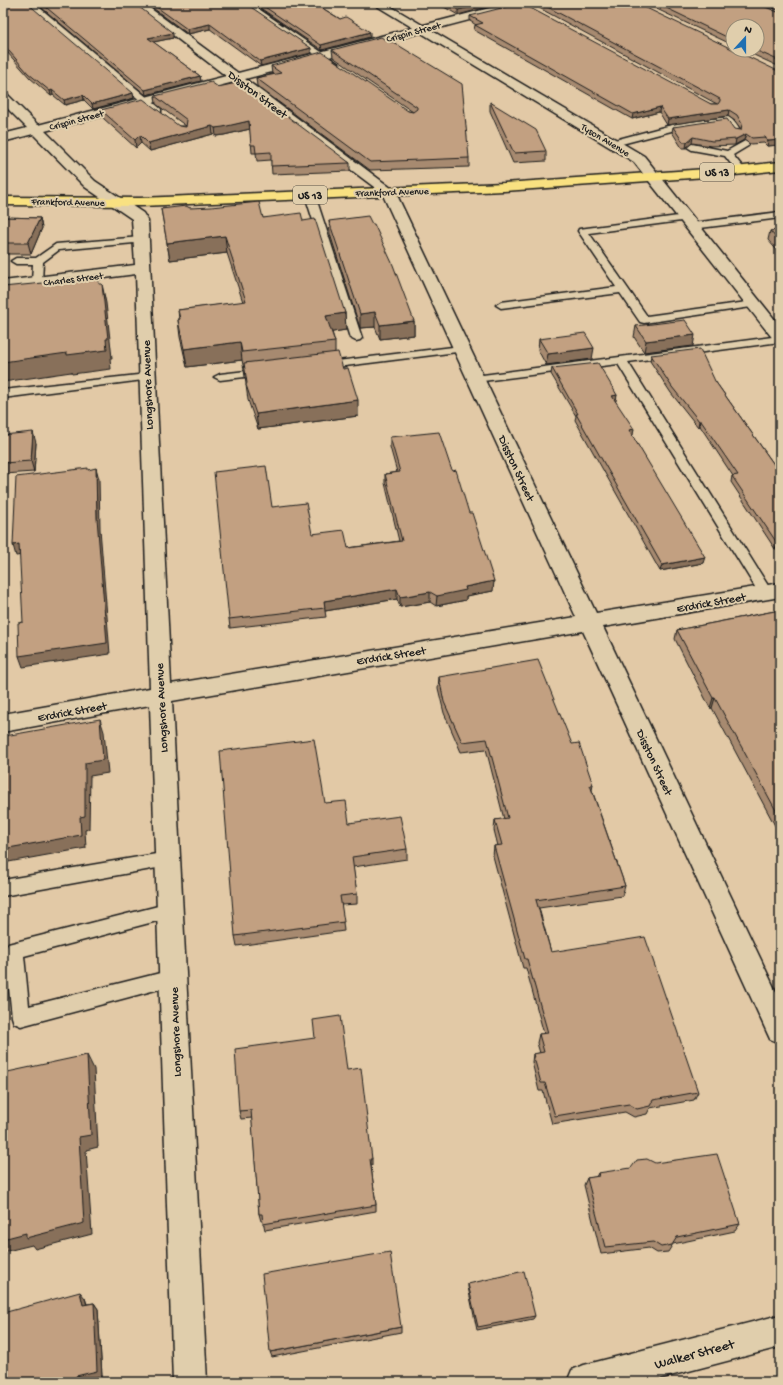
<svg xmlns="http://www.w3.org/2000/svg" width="783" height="1385" viewBox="0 0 783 1385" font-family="'Gochi Hand',sans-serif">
  <rect width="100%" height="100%" fill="#e2c9a6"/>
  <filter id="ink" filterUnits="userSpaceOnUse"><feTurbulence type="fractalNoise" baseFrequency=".025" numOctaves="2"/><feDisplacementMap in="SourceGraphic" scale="8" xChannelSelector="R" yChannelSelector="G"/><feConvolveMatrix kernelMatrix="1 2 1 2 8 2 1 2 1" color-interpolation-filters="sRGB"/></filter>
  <g filter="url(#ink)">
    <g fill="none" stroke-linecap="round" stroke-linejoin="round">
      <defs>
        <g id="service">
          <polygon points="25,3 34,3 161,109 161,113 155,113"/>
          <polygon points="241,3 250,3 339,64 332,66"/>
          <path d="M 728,117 C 733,119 741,129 740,134 L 734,134 L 726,123 L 679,129 L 614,146 L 610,143 L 611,141 L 679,123 Z"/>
          <polygon points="745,141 749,144 748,146 733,155 746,171 741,174 738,173 725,156 692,150 687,147 692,144 727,151"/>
          <polygon points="310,192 315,195 362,338 360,340 356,341 350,338 305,195"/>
          <polygon points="780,212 780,218 692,229 687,226 692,223"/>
          <polygon points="686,215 689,216 691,218 689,220 589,233 647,316 754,301 758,302 759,304 758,306 644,323 640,322 620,293 501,308 496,305 501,302 616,287 578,231 579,229"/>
          <polygon points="141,237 146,240 145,242 59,250 43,262 42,282 37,285 32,282 33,264 16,264 11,261 16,258 36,258 56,244"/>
          <polygon points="780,336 780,342 628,362 772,592 770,595 765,597 760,595 618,364 475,382 469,379 475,376"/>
          <polygon points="461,346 467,349 465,351 321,369 315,366 321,363"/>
          <polygon points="264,369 268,370 270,372 268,374 220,380 214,377 220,374"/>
          <polygon points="147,374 151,375 153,377 151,379 3,398 3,390"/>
          <polygon points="168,852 174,854 176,859 174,864 168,866 3,896 3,880"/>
          <polygon points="170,903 176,906 179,911 176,916 24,956 29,1006 172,970 178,972 181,978 178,984 21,1026 14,1023 12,1017 5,950 8,944"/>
        </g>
        <g id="minor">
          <path d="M 131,3 L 143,3 L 238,73 L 509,3 L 527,3 L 526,5 L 245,79 L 395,191 L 596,613 L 780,583 L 780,597 L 603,627 L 780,1000 L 780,1043 L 770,1039 L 583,631 L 172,701 L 207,1382 L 173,1382 L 150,705 L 3,732 L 3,714 L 150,688 L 136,274 L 3,291 L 3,281 L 135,265 L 132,219 L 85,187 L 33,134 L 3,142 L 3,134 L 27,128 L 3,104 L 3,93 L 7,94 L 38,125 L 226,76 ZM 234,82 L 382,193 L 576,617 L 171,684 L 148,221 L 143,213 L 95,181 L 45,131 Z"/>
          <polygon points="780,1315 780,1347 647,1382 567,1382 572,1370 584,1365"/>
        </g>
        <polygon id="tertiary" points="372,3 385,3 644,156 780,326 780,342 774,340 634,162"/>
        <polygon id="primary" points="780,162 780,170 735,175 504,191 140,206 3,205 3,197 140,198 504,183 735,167"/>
      </defs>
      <!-- service casing -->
      <use href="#service" stroke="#1c1c1c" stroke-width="3"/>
      <!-- minor casing -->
      <use href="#minor" stroke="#1c1c1c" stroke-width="3"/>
      <!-- tertiary casing -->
      <use href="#tertiary" stroke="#1c1c1c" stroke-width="3"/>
      <!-- primary casing -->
      <use href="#primary" stroke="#1c1c1c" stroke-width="3"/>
      <!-- service -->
      <use href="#service" fill="#e0ceac" fill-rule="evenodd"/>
      <!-- minor -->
      <use href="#minor" fill="#e0ceac" fill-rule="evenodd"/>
      <!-- tertiary -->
      <use href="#tertiary" fill="#e0ceac" fill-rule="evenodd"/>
      <!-- primary -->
      <use href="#primary" fill="#f9e181" fill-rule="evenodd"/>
    </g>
    <!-- wall -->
    <g fill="#a78a6f" stroke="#1c1c1c">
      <polygon points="3,3 134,98 93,109 84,100 65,105 53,95 51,96 30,78 6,51 3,47"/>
      <polygon points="36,3 134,3 173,38 153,42 200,76 201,81 146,95"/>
      <polygon points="146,3 245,3 311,53 261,66 210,29 188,34"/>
      <polygon points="253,3 314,3 370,37 322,50"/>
      <polygon points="437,3 503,3 458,15"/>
      <polygon points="530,3 636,3 780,145 767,146 764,143 750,144 744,140 735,145 711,146 692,143 686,148 682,148 672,132 673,127 741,130 741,129 735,121 728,116 667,125 659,112 632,119 474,30 475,25 476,25 470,21 470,16 711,104 717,104"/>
      <polygon points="644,3 756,3 780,13 780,67 743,50 757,50 733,26 733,45"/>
      <polygon points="761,3 780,3 780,11"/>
      <polygon points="389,42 469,158 469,167 370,170 257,86 256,78 273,74 272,74 271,66 408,111 413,112 333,57 332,50"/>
      <polygon points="218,87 350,163 350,171 272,174 271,160 257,161 256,153 252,153 250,129 224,135 216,136 213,134 150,151 141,143 136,148 103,118 101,110 179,126 186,126 156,104 155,96"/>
      <polygon points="490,102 546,151 546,161 513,163 490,111"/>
      <polygon points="190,208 263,218 303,221 345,313 346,330 332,332 335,342 335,352 358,416 258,429 248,400 246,385 246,384 244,370 242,360 187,367 180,337 178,320 179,319 178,310 243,302 227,253 170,260 161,209"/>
      <polygon points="3,217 40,218 42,228 31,254 3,254"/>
      <polygon points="329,221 414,321 414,335 380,339 375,327 360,328 330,234"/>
      <polygon points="780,230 780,254 768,240 770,231"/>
      <polygon points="636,326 693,346 644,352 634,337"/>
      <polygon points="539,339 592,359 546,365 538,350"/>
      <polygon points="651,355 715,381 780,473 780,549 779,548 775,549 731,482 732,476 733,476 700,426 698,427 671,393 650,361"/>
      <polygon points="552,368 617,395 615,401 633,435 632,435 703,563 660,571 575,420 576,416 551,374"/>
      <polygon points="3,435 36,443 34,472 3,474"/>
      <polygon points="390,437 493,591 466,596 466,600 436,606 430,602 400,607 397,599 325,611 326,617 230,628 229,619 272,507 312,534 348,548 399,541 385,483 385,474 397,472 390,447"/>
      <polygon points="780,610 780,835 712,708 710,708 675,639 677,630"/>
      <polygon points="439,677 572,744 593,785 592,790 625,886 622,896 539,908 551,952 698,1092 694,1100 650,1108 647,1114 634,1117 625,1112 552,1124 543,1091 539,1091 532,1062 533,1054 540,1053 537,1043 539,1034 544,1034 526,968 523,968 493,856 494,846 498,846 494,830 495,820 504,819 486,749 461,752 444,713 438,688"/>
      <polygon points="325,803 349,823 407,849 407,859 353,867 357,894 357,904 341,905 344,931 237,946 235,936"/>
      <polygon points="347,1070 372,1159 372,1166 371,1166 376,1205 376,1211 265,1230 263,1221 261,1221 259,1214 252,1118 241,1119 239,1111"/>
      <polygon points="598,1173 740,1224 735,1231 673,1244 668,1252 657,1253 649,1248 601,1254 584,1185 587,1178 596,1177"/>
      <polygon points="468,1284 535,1316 533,1319 477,1330 468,1287"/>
      <polygon points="85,1298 87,1304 94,1303 98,1309 102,1376 81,1381 82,1382 3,1382"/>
      <polygon points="401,1327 401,1332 272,1357 270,1352"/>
    </g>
    <!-- shaded-wall -->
    <g fill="#88705a" stroke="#1c1c1c">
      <polygon points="484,3 503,3 458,15 458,10"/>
      <polygon points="210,24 210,29 188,34 187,29"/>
      <polygon points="370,32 370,37 322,50 321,45"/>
      <polygon points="173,33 173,38 149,43 148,38"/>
      <polygon points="311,48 311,53 261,66 260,61"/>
      <polygon points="200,76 201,81 146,95 145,90"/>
      <polygon points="52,90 53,95 51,96 50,91"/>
      <polygon points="133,93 134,98 93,109 92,104"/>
      <polygon points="83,95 84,100 65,105 64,100"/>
      <polygon points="660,107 659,112 632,119 633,114"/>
      <polygon points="729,110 728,116 667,125 668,119"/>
      <polygon points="249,121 250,129 224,135 216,136 215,128"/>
      <polygon points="212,126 213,134 150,151 148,143"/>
      <polygon points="746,134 744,140 735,145 736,139"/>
      <polygon points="140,135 141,143 136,148 135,140"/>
      <polygon points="693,137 692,143 686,148 687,142"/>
      <polygon points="780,140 780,145 767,146 768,141"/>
      <polygon points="40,218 42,228 31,254 28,243"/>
      <polygon points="225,236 227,253 170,260 167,243"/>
      <polygon points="102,284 106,303 112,358 110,358 111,369 72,374 71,372 3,382 3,362 106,339"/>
      <polygon points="375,312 375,327 360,328 360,314"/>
      <polygon points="345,313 346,330 327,333 326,316"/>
      <polygon points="414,321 414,335 380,339 380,325"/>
      <polygon points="695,335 693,346 644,352 646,341"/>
      <polygon points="240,342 242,360 187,367 184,349"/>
      <polygon points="594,348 592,359 546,365 548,354"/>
      <polygon points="617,395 616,401 611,402 612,396"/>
      <polygon points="358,400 358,416 258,429 256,414"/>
      <polygon points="699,421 701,421 700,426 698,427"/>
      <polygon points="634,429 633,435 628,436 629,430"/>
      <polygon points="33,432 36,443 34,472 31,461"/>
      <polygon points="96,468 99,479 100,529 110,654 23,667 19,656 97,518"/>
      <polygon points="780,542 779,548 775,549 777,543"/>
      <polygon points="19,544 23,555 16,556 13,545"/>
      <polygon points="705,557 703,563 660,571 662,565"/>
      <polygon points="494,581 493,591 466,596 466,600 436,606 437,596 465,587"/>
      <polygon points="397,589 397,599 325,611 324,601"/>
      <polygon points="430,592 430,602 400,607 400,597"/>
      <polygon points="713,698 715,698 712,708 710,708"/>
      <polygon points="100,719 104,732 108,773 90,776 89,829 85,830 86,848 3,863 3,849 80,817 85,763"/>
      <polygon points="87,1055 94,1069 98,1147 86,1150 92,1234 35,1249 32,1245 3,1252 3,1239 79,1137"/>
      <polygon points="80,1292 85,1298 88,1310 83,1305"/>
      <polygon points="94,1303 98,1309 102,1376 81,1381 82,1382 81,1382 76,1378 76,1376"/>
    </g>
    <!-- building -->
    <g fill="#c2a081" stroke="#1c1c1c">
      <polygon points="3,3 27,3 133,93 92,104 83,95 64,100 52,90 50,91 28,73 3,44"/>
      <polygon points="41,3 134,3 173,33 148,38 200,76 145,90"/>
      <polygon points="151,3 245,3 311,48 260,61 210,24 187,29"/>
      <polygon points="259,3 314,3 340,19 346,17 370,32 321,45"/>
      <polygon points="446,3 484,3 458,10"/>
      <polygon points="521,3 711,104 718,104 720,101 720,99 540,3 636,3 780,72 780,140 768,141 765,137 752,138 746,134 736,139 712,141 693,137 687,142 683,142 673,127 727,119 734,129 741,130 742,124 737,115 729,110 668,119 660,107 633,114 475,25 483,23 470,16"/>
      <polygon points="656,3 756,3 780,13 780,61 755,50 757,50 757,26 733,26 733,40"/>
      <polygon points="774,3 780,3 780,6"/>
      <polygon points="381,37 389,42 393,42 462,84 469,158 370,162 256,78 281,73 271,66 322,52 408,111 413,112 417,109 417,107 332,50"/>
      <polygon points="211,82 218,87 241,82 350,163 271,166 271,152 256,153 255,145 251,145 249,121 223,127 215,128 212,126 148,143 140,135 135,140 101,110 143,99 179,126 186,127 187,120 155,96"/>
      <polygon points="490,102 536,130 546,151 514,153"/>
      <polygon points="259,202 263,218 301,213 303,221 315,219 345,313 326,316 335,342 242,352 240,342 184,349 178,320 180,319 178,310 246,301 225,236 167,243 161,209 186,206 190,208 211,207"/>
      <polygon points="368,216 372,224 374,224 393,265 414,321 380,325 375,312 360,314 329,221"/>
      <polygon points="3,217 40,218 28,243 3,243"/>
      <polygon points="780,230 780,242 770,231"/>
      <polygon points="98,275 99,284 102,284 108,339 106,339 107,350 67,355 67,353 3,362 3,287 63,281 62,279"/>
      <polygon points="685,320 695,335 646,341 636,326"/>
      <polygon points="585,333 594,348 548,354 539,339"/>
      <polygon points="700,349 715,381 780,473 780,542 777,543 732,476 738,475 701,421 699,421 672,387 651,355"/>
      <polygon points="338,352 343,369 348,368 358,400 256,414 246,385 247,383 244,363"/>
      <polygon points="598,363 617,395 612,396 634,429 629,430 705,557 662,565 576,414 578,414 552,368"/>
      <polygon points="33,432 31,461 3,463 3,435"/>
      <polygon points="439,432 451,468 453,471 456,470 469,513 472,513 494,581 465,587 466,590 437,596 430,592 400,597 397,589 324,601 325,608 229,619 214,472 266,466 272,507 306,503 312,534 344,530 348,548 402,541 385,474 400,472 390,437"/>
      <polygon points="88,468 88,470 96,468 97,518 107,643 19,656 18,623 23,622 19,544 13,545 16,477"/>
      <polygon points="780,610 780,818 715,698 713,698 677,630"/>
      <polygon points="538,660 572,744 579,743 593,785 590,785 625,886 536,900 551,952 645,937 698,1092 653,1100 650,1106 637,1109 629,1104 555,1116 545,1083 541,1083 533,1054 544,1052 539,1034 548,1033 527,959 525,959 494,846 502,845 495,820 508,818 487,739 462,742 444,702 439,677"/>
      <polygon points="100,719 103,760 85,763 85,816 80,817 81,835 3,849 3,803 5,803 5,736"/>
      <polygon points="314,739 325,803 346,801 349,823 400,816 407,849 352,857 357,894 340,896 344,922 235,936 220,751"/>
      <polygon points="340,1016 347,1070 361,1068 372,1159 370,1159 376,1205 263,1224 262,1214 259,1214 251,1110 239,1111 235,1049 315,1038 313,1020"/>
      <polygon points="87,1055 91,1135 79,1137 84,1223 26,1238 26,1233 3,1239 3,1073"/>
      <polygon points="717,1154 740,1224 677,1237 672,1245 661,1247 653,1242 605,1247 587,1178 599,1176 598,1173 631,1168 637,1160 647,1159 655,1163"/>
      <polygon points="390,1252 401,1327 270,1352 262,1274"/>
      <polygon points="524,1271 535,1316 478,1327 468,1284"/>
      <polygon points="80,1292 83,1305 94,1303 97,1371 76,1376 76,1378 59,1382 3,1382 3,1313"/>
    </g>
  </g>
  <g text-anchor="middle" stroke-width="4" stroke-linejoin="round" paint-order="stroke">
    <!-- far-street labels -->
    <g font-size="10" fill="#1c1c1c" stroke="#e0ceac">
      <text transform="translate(413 31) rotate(-15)" y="4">Crispin Street</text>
      <text transform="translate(76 119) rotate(-15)" y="4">Crispin Street</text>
      <text transform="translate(606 139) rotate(31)" y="4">Tyson Avenue</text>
      <text transform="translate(392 191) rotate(-2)" y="4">Frankford Avenue</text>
      <text transform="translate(68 201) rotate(1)" y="4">Frankford Avenue</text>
      <text transform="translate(73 278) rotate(-7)" y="4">Charles Street</text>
    </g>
    <!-- shield labels -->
    <g fill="#e0ceac" stroke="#575147" stroke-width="1">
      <rect x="700" y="163" width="34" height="18" rx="3"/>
      <rect x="293" y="186" width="34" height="18" rx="3"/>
    </g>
    <g font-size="11" font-weight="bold" fill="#1c1c1c">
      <text x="717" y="176">US 13</text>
      <text x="310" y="199">US 13</text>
    </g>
    <!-- street labels -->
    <g font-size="12" fill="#1c1c1c" stroke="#e0ceac">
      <text transform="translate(258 94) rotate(37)" y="4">Disston Street</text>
      <text transform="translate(147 385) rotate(-92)" y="4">Longshore Avenue</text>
      <text transform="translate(517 468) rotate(65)" y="4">Disston Street</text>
      <text transform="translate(711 602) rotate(-10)" y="4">Erdrick Street</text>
      <text transform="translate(391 655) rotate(-9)" y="4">Erdrick Street</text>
      <text transform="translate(161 708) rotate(-93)" y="4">Longshore Avenue</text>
      <text transform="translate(72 711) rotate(-10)" y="4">Erdrick Street</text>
      <text transform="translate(655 762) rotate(65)" y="4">Disston Street</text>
      <text transform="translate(175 1032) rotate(-92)" y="4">Longshore Avenue</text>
    </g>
    <!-- near-street labels -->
    <g font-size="14" fill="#1c1c1c" stroke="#e0ceac">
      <text transform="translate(694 1353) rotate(-15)" y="5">Walker Street</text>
    </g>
  </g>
  <!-- margin -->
  <rect width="783" height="1385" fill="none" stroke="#e0ceac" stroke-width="16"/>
  <rect x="8" y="8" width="767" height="1369" fill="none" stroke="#1c1c1c" stroke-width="1.5" filter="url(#ink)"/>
  <!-- north arrow -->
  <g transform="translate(745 38) rotate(21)"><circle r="19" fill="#e0ceac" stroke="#928772"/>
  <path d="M0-3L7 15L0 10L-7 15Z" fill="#1f6fb2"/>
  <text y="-6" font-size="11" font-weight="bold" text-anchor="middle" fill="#1c1c1c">N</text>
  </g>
</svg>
